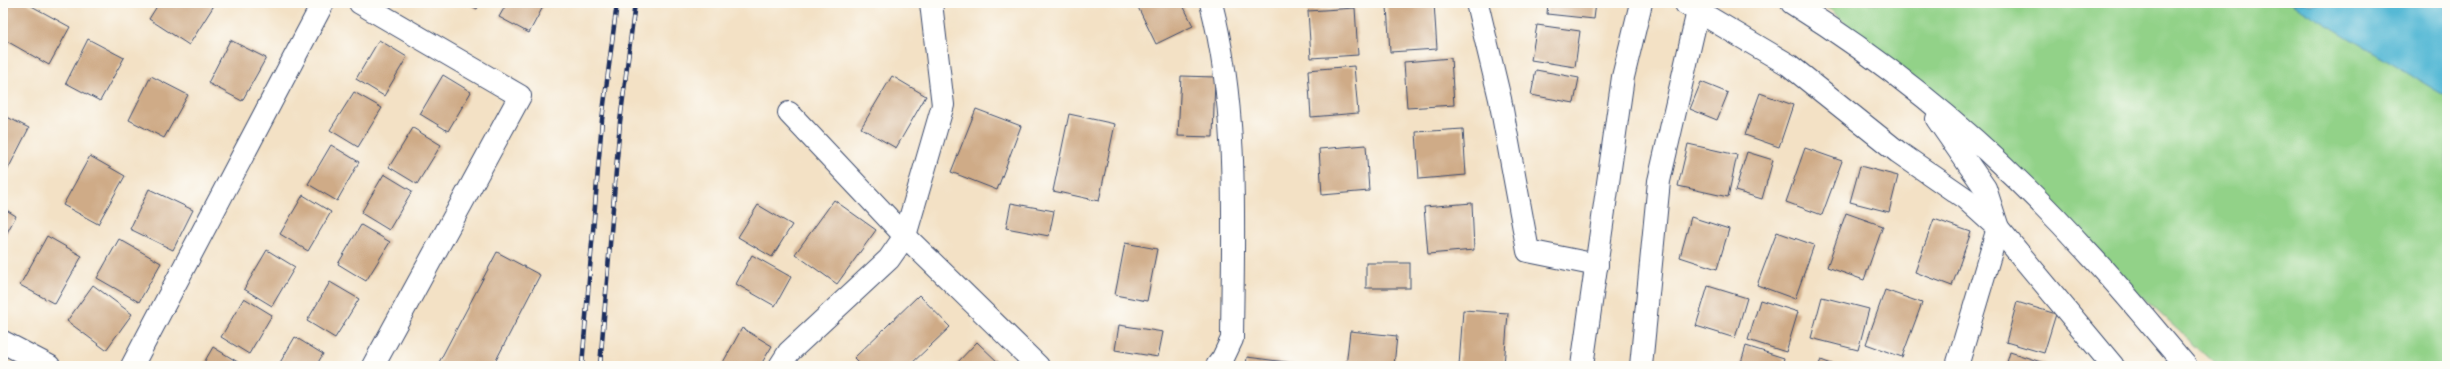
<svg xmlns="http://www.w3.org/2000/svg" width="2450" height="369" viewBox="0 0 2450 369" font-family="'Playpen Sans',sans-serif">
  <rect width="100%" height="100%" fill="#fdfcf7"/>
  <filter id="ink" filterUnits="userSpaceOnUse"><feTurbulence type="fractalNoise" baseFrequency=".025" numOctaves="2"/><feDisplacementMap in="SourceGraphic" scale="8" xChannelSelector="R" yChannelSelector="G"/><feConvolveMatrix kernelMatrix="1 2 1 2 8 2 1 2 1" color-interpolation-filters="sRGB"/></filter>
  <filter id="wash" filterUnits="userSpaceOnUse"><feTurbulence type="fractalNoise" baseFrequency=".012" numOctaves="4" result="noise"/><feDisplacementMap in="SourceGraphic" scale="16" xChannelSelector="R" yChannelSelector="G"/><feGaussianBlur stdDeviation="0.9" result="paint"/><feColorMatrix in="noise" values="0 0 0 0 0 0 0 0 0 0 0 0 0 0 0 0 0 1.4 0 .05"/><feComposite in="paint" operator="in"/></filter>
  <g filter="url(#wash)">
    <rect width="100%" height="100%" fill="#f3e1c5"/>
    <!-- green -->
    <polygon fill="#92d288" stroke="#568073" points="1818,3 2447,3 2447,366 2217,366 1831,10"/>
    <!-- water -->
    <polygon fill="#57b9d5" stroke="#39749a" points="2291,3 2447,3 2447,97"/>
    <g id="blocks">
      <!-- building -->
      <g fill="#cfab87">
        <polygon points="9,3 26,3 70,27 49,65 3,39 3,14"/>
        <polygon points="159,3 206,3 213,7 189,45 149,19"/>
        <polygon points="466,3 480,3 477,9"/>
        <polygon points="507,3 545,3 529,33 499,17"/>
        <polygon points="1136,3 1182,3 1193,26 1156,44"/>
        <polygon points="1434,3 1437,49 1390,52 1387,6"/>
        <polygon points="1548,3 1596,3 1594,19 1547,14"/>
        <polygon points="1355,8 1358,55 1311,58 1308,11"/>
        <polygon points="1537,25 1580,31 1575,67 1531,60"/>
        <polygon points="88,39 124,58 100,101 66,83"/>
        <polygon points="230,40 266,58 242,101 208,83"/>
        <polygon points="379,40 407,57 384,96 356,79"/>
        <polygon points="1451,58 1454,105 1407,108 1404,62"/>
        <polygon points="1354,66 1358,113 1311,117 1308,70"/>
        <polygon points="1536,70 1579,78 1574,103 1531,95"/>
        <polygon points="443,75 471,92 448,131 420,114"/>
        <polygon points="151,76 188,95 164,138 129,120"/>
        <polygon points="892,76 926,96 896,148 861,128"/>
        <polygon points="1181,76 1215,77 1213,137 1178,136"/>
        <polygon points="1701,82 1728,93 1717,120 1690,109"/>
        <polygon points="354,92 382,108 358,147 330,130"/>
        <polygon points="1760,93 1793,105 1779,147 1745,135"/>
        <polygon points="976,109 1021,126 997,190 951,172"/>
        <polygon points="1069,114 1115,124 1099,201 1053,191"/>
        <polygon points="3,115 29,128 6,173 3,172"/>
        <polygon points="413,128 441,145 417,184 389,167"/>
        <polygon points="1463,129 1466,175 1419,179 1416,132"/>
        <polygon points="1688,144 1737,155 1728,197 1678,186"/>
        <polygon points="331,145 359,162 337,201 308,184"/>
        <polygon points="1366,145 1369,191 1322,195 1319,149"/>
        <polygon points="1805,148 1842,161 1822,215 1786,202"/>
        <polygon points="1747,152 1773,160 1762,199 1735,191"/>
        <polygon points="90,156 125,176 98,224 63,205"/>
        <polygon points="1860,166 1898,176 1889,212 1850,202"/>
        <polygon points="384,174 412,191 389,230 361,213"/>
        <polygon points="149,189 193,210 173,250 130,229"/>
        <polygon points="303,195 331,212 308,251 280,234"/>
        <polygon points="834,200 876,230 837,284 795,254"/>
        <polygon points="1011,203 1054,211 1049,236 1006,228"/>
        <polygon points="1472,203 1474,250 1428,254 1424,207"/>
        <polygon points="758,205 792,225 772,257 738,237"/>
        <polygon points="3,208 16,216 3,240"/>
        <polygon points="1846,213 1883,226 1864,280 1827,267"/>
        <polygon points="1691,217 1729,229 1717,269 1680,257"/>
        <polygon points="1934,219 1971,232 1952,286 1915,272"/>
        <polygon points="361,225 390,242 366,281 338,264"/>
        <polygon points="1777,232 1814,245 1795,299 1757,285"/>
        <polygon points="47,236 82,256 55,304 20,285"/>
        <polygon points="119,239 161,263 139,302 97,278"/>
        <polygon points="1125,243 1157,249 1147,301 1115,295"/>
        <polygon points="267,250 295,267 272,306 244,289"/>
        <polygon points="497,252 540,275 493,366 437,366"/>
        <polygon points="752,255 791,277 775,306 736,284"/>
        <rect x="1366" y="263" width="44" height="25"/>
        <polygon points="330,282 359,299 335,338 307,321"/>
        <polygon points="93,285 132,314 106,350 67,321"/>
        <polygon points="1708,286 1747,298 1735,338 1696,326"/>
        <polygon points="1885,290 1922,303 1902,357 1866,344"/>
        <polygon points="919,295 950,327 909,366 862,366 854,358"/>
        <polygon points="1822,297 1869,309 1858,350 1811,338"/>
        <polygon points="244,298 272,315 249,354 221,337"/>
        <polygon points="1760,300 1798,312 1786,352 1748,340"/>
        <polygon points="2017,302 2056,314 2044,353 2006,342"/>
        <polygon points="1463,310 1508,313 1504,366 1459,366"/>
        <polygon points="1119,325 1163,332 1158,357 1115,350"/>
        <polygon points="742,328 772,346 760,366 721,366"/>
        <polygon points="1350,331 1397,336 1394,366 1346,366"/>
        <polygon points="295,337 323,354 316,366 278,366"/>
        <polygon points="977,342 1002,366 954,366"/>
        <polygon points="1746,346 1784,358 1782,366 1740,366"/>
        <polygon points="213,347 241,364 240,366 202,366"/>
        <polygon points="2010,352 2047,364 2046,366 2006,366"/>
        <polygon points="1247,357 1293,363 1292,366 1246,366"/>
        <polygon points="1821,360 1837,366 1818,366"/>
      </g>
    </g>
  </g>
  <g filter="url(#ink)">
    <use href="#blocks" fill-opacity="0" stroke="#3b4a6d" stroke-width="1"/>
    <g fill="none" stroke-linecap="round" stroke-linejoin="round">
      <defs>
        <g id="minor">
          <polyline points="360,3 520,96 373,366"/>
          <path d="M 1211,3 C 1239,112 1233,227 1232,339 L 1223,358 L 1217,366"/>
          <polyline points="1477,3 1500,99 1528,251 1597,265"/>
          <path d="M 1792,3 C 1901,71 2003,158 2089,254 C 2123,290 2154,329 2186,366"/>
          <polyline points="1686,4 1789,65 1898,152 1966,199 1998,228 2113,366"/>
          <polyline points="789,113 905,236 1038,366"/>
          <polyline points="1937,119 1985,188 1998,228 1957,366"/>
          <polyline points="132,366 323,3"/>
          <polyline points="780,366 789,352 889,259 905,236 943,105 931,3"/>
          <polyline points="1641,366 1659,181 1698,11"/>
        </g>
        <g id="tertiary">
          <polyline points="3,342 49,366"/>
          <polyline points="1582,366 1623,77 1641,3"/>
        </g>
      </defs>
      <!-- minor casing -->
      <use href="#minor" stroke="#3b4a6d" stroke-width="24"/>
      <!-- tertiary casing -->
      <use href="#tertiary" stroke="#3b4a6d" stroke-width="24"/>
      <!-- minor -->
      <use href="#minor" stroke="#fff" stroke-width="22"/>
      <!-- tertiary -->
      <use href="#tertiary" stroke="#fff" stroke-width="22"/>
      <defs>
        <g id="rail">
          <polyline points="582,366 602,120 617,3"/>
          <polyline points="600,366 620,122 635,3"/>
        </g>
      </defs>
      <!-- rail casing -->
      <use href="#rail" stroke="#1b2f5e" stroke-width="4.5"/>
      <!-- rail -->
      <use href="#rail" stroke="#fdfcf7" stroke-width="3" stroke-dasharray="9" stroke-linecap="butt"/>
    </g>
  </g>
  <!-- margin -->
  <rect width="2450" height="369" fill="none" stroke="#fdfcf7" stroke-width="16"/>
</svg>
